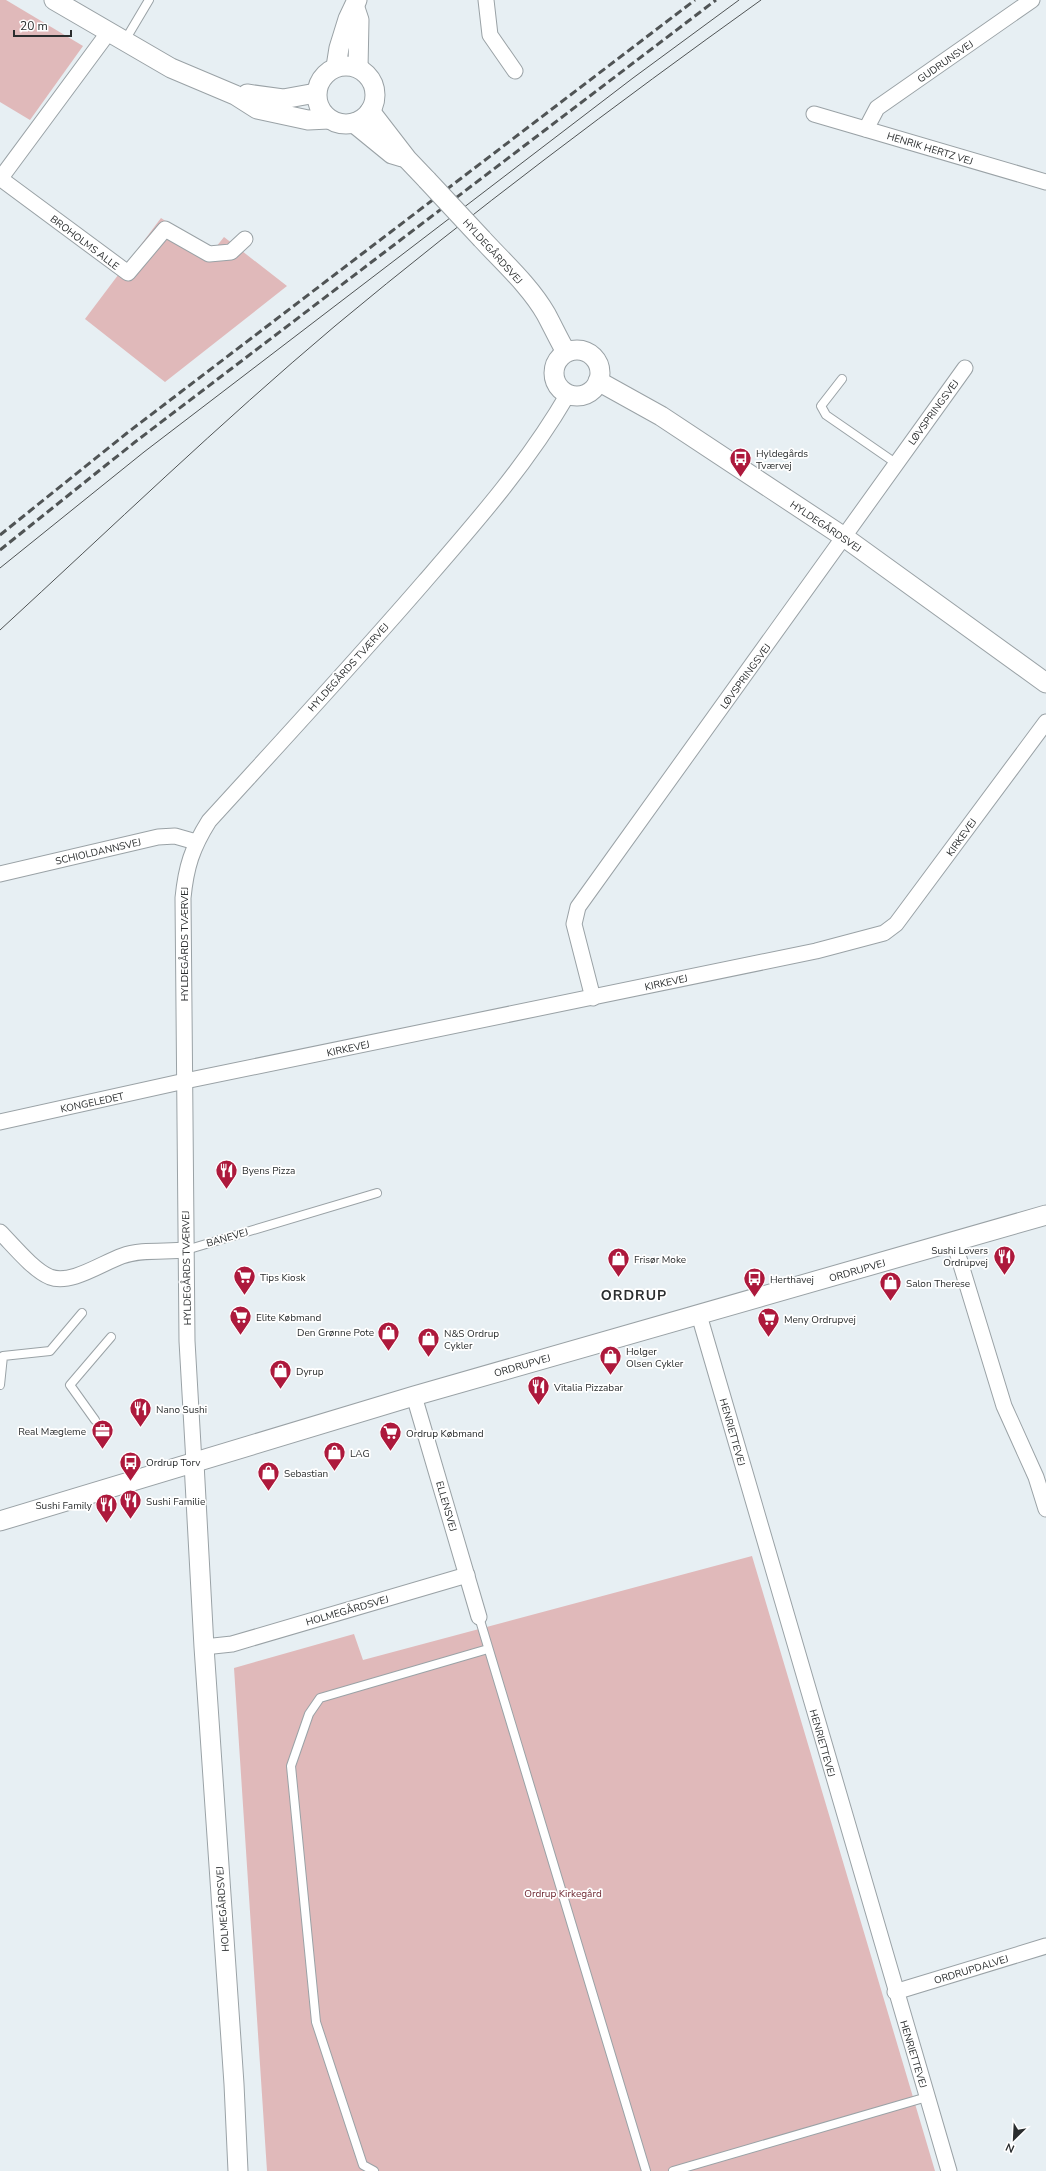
<svg xmlns="http://www.w3.org/2000/svg" width="1046" height="2171" viewBox="0 0 1046 2171" font-family="'Nunito Sans',sans-serif">
  <rect width="100%" height="100%" fill="#e7eff3"/>
  <!-- green -->
  <g fill="#e0b9ba">
    <polygon points="0,0 6,0 83,46 30,120 0,102"/>
    <polygon points="161,218 212,252 224,237 287,286 165,382 85,319"/>
    <polygon points="752,1556 935,2171 267,2171 234,1668 354,1634 363,1660"/>
  </g>
  <g fill="none" stroke-linecap="round" stroke-linejoin="round">
    <defs>
      <g id="service">
        <polyline points="124,42 149,0"/>
        <polyline points="842,379 821,406 826,415 897,464"/>
        <polyline points="186,1250 377,1193"/>
        <polyline points="0,1385 3,1356 50,1351 82,1313"/>
        <polyline points="95,1420 70,1385 111,1337"/>
        <polyline points="479,1617 646,2171"/>
        <polyline points="374,2171 363,2165 316,2022 291,1766 309,1714 320,1698 488,1649"/>
        <polyline points="673,2171 927,2097"/>
      </g>
      <g id="minor">
        <polyline points="486,0 490,35 515,71"/>
        <polyline points="814,114 1046,182"/>
        <polyline points="866,129 877,108 1032,0"/>
        <polyline points="0,179 108,33"/>
        <polyline points="1,179 128,273 165,229 209,254 231,252 245,239"/>
        <polyline points="0,874 158,837 175,836 196,842"/>
        <polyline points="593,998 574,924 578,907 965,368"/>
        <polyline points="0,1122 185,1081 816,951 884,933 896,924 1046,722"/>
        <path d="M 0,1232 C 13,1245 33,1270 50,1277 C 71,1285 102,1263 122,1256 C 141,1249 165,1252 186,1250"/>
        <polyline points="954,1242 1004,1406 1036,1477 1046,1509"/>
        <polyline points="699,1315 949,2171"/>
        <polyline points="414,1396 479,1617"/>
        <path d="M 194,1463 L 187,1341 L 183,898 C 186,867 192,848 209,821 C 281,742 355,662 425,581 C 477,521 528,463 568,394"/>
        <polyline points="204,1647 232,1644 467,1575"/>
        <polyline points="895,1992 1046,1946"/>
      </g>
      <g id="tertiary">
        <polyline points="54,0 171,68 235,95 257,109 308,120 329,119"/>
        <polyline points="355,8 359,20 358,68"/>
        <circle cx="346" cy="95" r="29"/>
        <polyline points="336,67 339,48 348,19 357,0"/>
        <polyline points="247,94 283,99 316,93"/>
        <polyline points="370,111 407,159 427,180"/>
        <polyline points="354,123 392,154 402,157"/>
        <path d="M 482,239 C 504,263 530,286 546,314 C 553,327 559,340 566,352"/>
        <circle cx="577" cy="373" r="23"/>
        <polyline points="598,381 661,416 844,537 1046,683"/>
        <polyline points="194,1463 204,1647 234,2084 238,2171"/>
        <polyline points="0,1521 414,1396 1046,1215"/>
      </g>
    </defs>
    <!-- service casing -->
    <use href="#service" stroke="#9aa2a6" stroke-width="10"/>
    <!-- minor casing -->
    <use href="#minor" stroke="#9aa2a6" stroke-width="17"/>
    <!-- tertiary casing -->
    <use href="#tertiary" stroke="#9aa2a6" stroke-width="21"/>
    <!-- service -->
    <use href="#service" stroke="#fff" stroke-width="8"/>
    <!-- minor -->
    <use href="#minor" stroke="#fff" stroke-width="15"/>
    <!-- tertiary -->
    <use href="#tertiary" stroke="#fff" stroke-width="19"/>
    <!-- tram -->
    <g stroke="#505455" stroke-width="1">
      <polyline points="0,568 144,452 633,78 739,0"/>
      <path d="M 0,630 C 111,528 220,423 335,326 C 472,212 616,104 761,0"/>
    </g>
    <!-- rail -->
    <g stroke="#505455" stroke-width="3" stroke-dasharray="8 4" stroke-linecap="butt">
      <polyline points="0,535 127,433 695,0"/>
      <polyline points="0,550 135,442 716,0"/>
    </g>
    <defs>
      <polyline id="tertiary-bridge" points="427,180 482,239"/>
    </defs>
    <!-- tertiary-bridge casing -->
    <use href="#tertiary-bridge" stroke="#9aa2a6" stroke-width="21" stroke-linecap="butt"/>
    <!-- tertiary-bridge -->
    <use href="#tertiary-bridge" stroke="#fff" stroke-width="19"/>
  </g>
  <!-- icons -->
  <defs>
    <symbol id="bus-pin" viewBox="-11 -11 22 30"><path d="M0 17L-7.5 6A9.5 9.5 0 1 1 7.5 6Z" fill="#ad193c" stroke="#fff"/><path d="M-5-6H5V4H4V6H2V4H-2V6H-4V4H-5ZM-3.5-4V0h7V-4ZM-3.5 1.2v1.5H-2V1.2ZM2 1.2v1.5H3.5V1.2Z" fill="#fff"/></symbol>
    <symbol id="restaurant-pin" viewBox="-11 -11 22 30"><path d="M0 17L-7.5 6A9.5 9.5 0 1 1 7.5 6Z" fill="#ad193c" stroke="#fff"/><path d="M-5-6h1v4h1v-4h1v4h1v-4h1v5L-1.5 .5V6h-2V.5L-5-1ZM5-6V6H3V1.5H1.5Q1.5-4 5-6Z" fill="#fff"/></symbol>
    <symbol id="shop-pin" viewBox="-11 -11 22 30"><path d="M0 17L-7.5 6A9.5 9.5 0 1 1 7.5 6Z" fill="#ad193c" stroke="#fff"/><path d="M-5-2.5h2.3a2.7 3.5 0 0 1 5.4 0H5L5.5 6h-11ZM-1.5-2.5h3a1.5 2.3 0 0 0-3 0Z" fill="#fff"/></symbol>
    <symbol id="supermarket-pin" viewBox="-11 -11 22 30"><path d="M0 17L-7.5 6A9.5 9.5 0 1 1 7.5 6Z" fill="#ad193c" stroke="#fff"/><path d="M-6-5.5h2.5l.6 2H6L4.5 2H-2.5L-4.4-4H-6ZM-1.5 3.2a1.3 1.3 0 1 0 .1 0ZM3 3.2a1.3 1.3 0 1 0 .1 0Z" fill="#fff"/></symbol>
    <symbol id="office-pin" viewBox="-11 -11 22 30"><path d="M0 17L-7.5 6A9.5 9.5 0 1 1 7.5 6Z" fill="#ad193c" stroke="#fff"/><path d="M-6-3h4V-5.5h4V-3h4V5H-6ZM-1-4.5V-3h2v-1.5ZM-6 0V1H6V0Z" fill="#fff"/></symbol>
  </defs>
  <g fill-rule="evenodd">
    <use href="#bus-pin" x="728" y="446" width="25" height="34"/>
    <use href="#restaurant-pin" x="214" y="1158" width="25" height="34"/>
    <use href="#restaurant-pin" x="992" y="1244" width="25" height="34"/>
    <use href="#shop-pin" x="606" y="1246" width="25" height="34"/>
    <use href="#supermarket-pin" x="232" y="1264" width="25" height="34"/>
    <use href="#bus-pin" x="742" y="1266" width="25" height="34"/>
    <use href="#shop-pin" x="878" y="1270" width="25" height="34"/>
    <use href="#supermarket-pin" x="228" y="1304" width="25" height="34"/>
    <use href="#supermarket-pin" x="756" y="1306" width="25" height="34"/>
    <use href="#shop-pin" x="376" y="1320" width="25" height="34"/>
    <use href="#shop-pin" x="416" y="1326" width="25" height="34"/>
    <use href="#shop-pin" x="598" y="1344" width="25" height="34"/>
    <use href="#shop-pin" x="268" y="1358" width="25" height="34"/>
    <use href="#restaurant-pin" x="526" y="1374" width="25" height="34"/>
    <use href="#restaurant-pin" x="128" y="1396" width="25" height="34"/>
    <use href="#office-pin" x="90" y="1418" width="25" height="34"/>
    <use href="#supermarket-pin" x="378" y="1420" width="25" height="34"/>
    <use href="#shop-pin" x="322" y="1440" width="25" height="34"/>
    <use href="#bus-pin" x="118" y="1450" width="25" height="34"/>
    <use href="#shop-pin" x="256" y="1460" width="25" height="34"/>
    <use href="#restaurant-pin" x="118" y="1488" width="25" height="34"/>
    <use href="#restaurant-pin" x="94" y="1492" width="25" height="34"/>
  </g>
  <g text-anchor="middle" stroke-width="3.5" stroke-linejoin="round" paint-order="stroke">
    <!-- street labels -->
    <g font-size="10" fill="#2a2d2e" stroke="#fff">
      <text transform="translate(945 61) rotate(-35)" y="4">GUDRUNSVEJ</text>
      <text transform="translate(930 148) rotate(17)" y="4">HENRIK HERTZ VEJ</text>
      <text transform="translate(85 242) rotate(37)" y="4">BROHOLMS ALLE</text>
      <text transform="translate(493 251) rotate(48)" y="4">HYLDEGÅRDSVEJ</text>
      <text transform="translate(933 412) rotate(-54)" y="4">LØVSPRINGSVEJ</text>
      <text transform="translate(826 526) rotate(34)" y="4">HYLDEGÅRDSVEJ</text>
      <text transform="translate(348 667) rotate(-48)" y="4">HYLDEGÅRDS TVÆRVEJ</text>
      <text transform="translate(745 676) rotate(-54)" y="4">LØVSPRINGSVEJ</text>
      <text transform="translate(961 837) rotate(-54)" y="4">KIRKEVEJ</text>
      <text transform="translate(98 851) rotate(-13)" y="4">SCHIOLDANNSVEJ</text>
      <text transform="translate(184 944) rotate(-90)" y="4">HYLDEGÅRDS TVÆRVEJ</text>
      <text transform="translate(666 982) rotate(-12)" y="4">KIRKEVEJ</text>
      <text transform="translate(348 1048) rotate(-12)" y="4">KIRKEVEJ</text>
      <text transform="translate(92 1102) rotate(-12)" y="4">KONGELEDET</text>
      <text transform="translate(227 1237) rotate(-16)" y="4">BANEVEJ</text>
      <text transform="translate(186 1268) rotate(-91)" y="4">HYLDEGÅRDS TVÆRVEJ</text>
      <text transform="translate(857 1270) rotate(-16)" y="4">ORDRUPVEJ</text>
      <text transform="translate(522 1365) rotate(-16)" y="4">ORDRUPVEJ</text>
      <text transform="translate(733 1432) rotate(74)" y="4">HENRIETTEVEJ</text>
      <text transform="translate(447 1506) rotate(74)" y="4">ELLENSVEJ</text>
      <text transform="translate(347 1610) rotate(-16)" y="4">HOLMEGÅRDSVEJ</text>
      <text transform="translate(823 1743) rotate(74)" y="4">HENRIETTEVEJ</text>
      <text transform="translate(222 1909) rotate(-94)" y="4">HOLMEGÅRDSVEJ</text>
      <text transform="translate(971 1969) rotate(-17)" y="4">ORDRUPDALVEJ</text>
      <text transform="translate(914 2054) rotate(73)" y="4">HENRIETTEVEJ</text>
    </g>
    <!-- poi labels -->
    <g font-size="10" fill="#2a2d2e" stroke="#fff" text-anchor="start">
      <text x="756" y="457">Hyldegårds<tspan x="756" dy="12">Tværvej</tspan></text>
      <text x="242" y="1174">Byens Pizza</text>
      <text x="988" y="1254" text-anchor="end">Sushi Lovers<tspan x="988" dy="12">Ordrupvej</tspan></text>
      <text x="634" y="1263">Frisør Moke</text>
      <text x="260" y="1281">Tips Kiosk</text>
      <text x="770" y="1283">Herthavej</text>
      <text x="906" y="1287">Salon Therese</text>
      <text x="256" y="1321">Elite Købmand</text>
      <text x="784" y="1323">Meny Ordrupvej</text>
      <text x="374" y="1336" text-anchor="end">Den Grønne Pote</text>
      <text x="444" y="1337">N&amp;S Ordrup<tspan x="444" dy="12">Cykler</tspan></text>
      <text x="626" y="1355">Holger<tspan x="626" dy="12">Olsen Cykler</tspan></text>
      <text x="296" y="1375">Dyrup</text>
      <text x="554" y="1391">Vitalia Pizzabar</text>
      <text x="156" y="1413">Nano Sushi</text>
      <text x="86" y="1435" text-anchor="end">Real Mægleme</text>
      <text x="406" y="1437">Ordrup Købmand</text>
      <text x="350" y="1457">LAG</text>
      <text x="146" y="1466">Ordrup Torv</text>
      <text x="284" y="1477">Sebastian</text>
      <text x="146" y="1505">Sushi Familie</text>
      <text x="92" y="1509" text-anchor="end">Sushi Family</text>
    </g>
    <!-- park labels -->
    <g font-size="10" fill="#6d2630" stroke="#fff">
      <text x="563" y="1897">Ordrup Kirkegård</text>
    </g>
    <!-- district labels -->
    <g font-size="14" font-weight="bold" letter-spacing="1" fill="#2a2d2e" stroke="#fff">
      <text x="634" y="1300">ORDRUP</text>
    </g>
  </g>
  <!-- north arrow -->
  <g transform="translate(1014 2139) rotate(204)" stroke="#ffffff" stroke-width="3" paint-order="stroke">
  <path d="M0-3L7 15L0 10L-7 15Z" fill="#2a2d2e"/>
  <text y="-6" font-size="11" font-weight="bold" text-anchor="middle" fill="#2a2d2e">N</text>
  </g>
  <!-- scale -->
  <path d="M14 30v6h57v-6" fill="none" stroke="#2a2d2e" stroke-width="2"/>
  <text x="20" y="30" font-size="12" fill="#2a2d2e" stroke="#ffffff" stroke-width="3" paint-order="stroke">20 m</text>
</svg>
